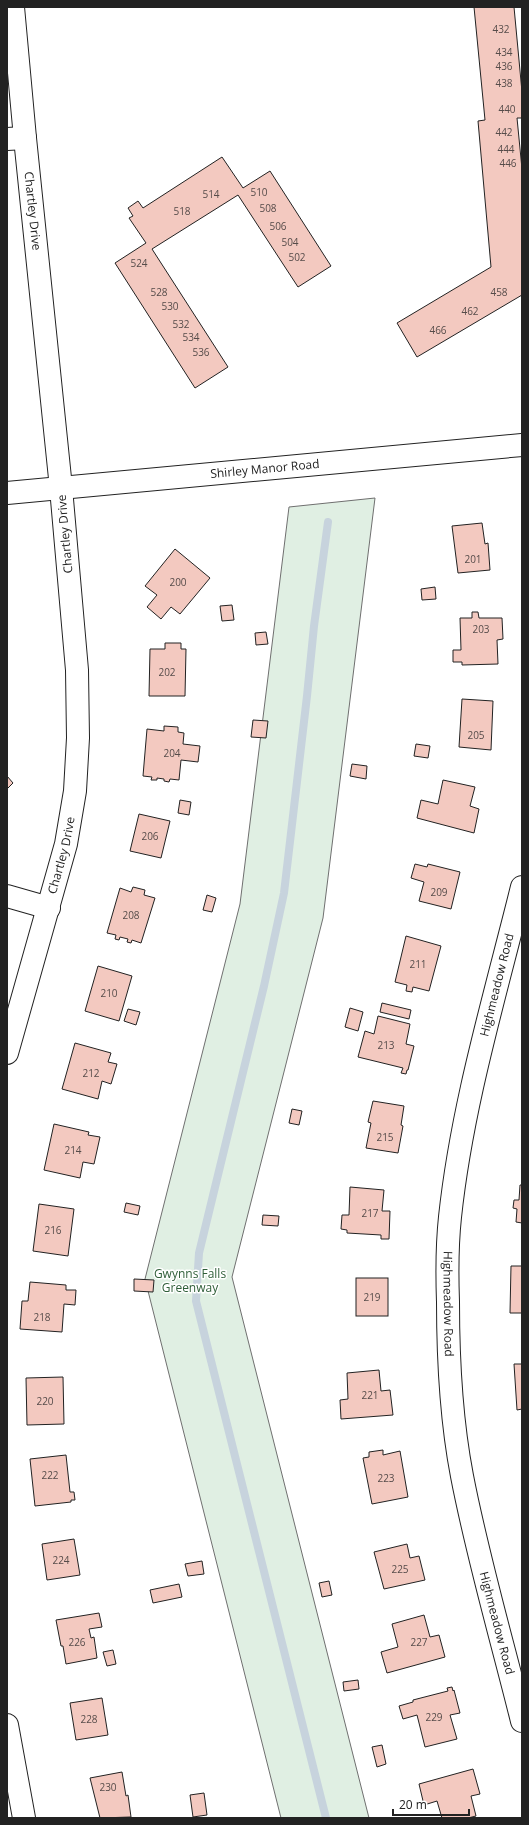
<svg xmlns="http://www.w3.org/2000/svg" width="529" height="1825" viewBox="0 0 529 1825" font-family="'Open Sans',sans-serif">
  <rect width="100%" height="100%" fill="#fff"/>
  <!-- green -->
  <polygon fill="#e0efe3" stroke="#6f6f6f" points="375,498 323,918 232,1277 369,1818 281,1818 145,1279 240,904 289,507"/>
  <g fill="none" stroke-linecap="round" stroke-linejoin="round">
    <!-- stream -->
    <polyline stroke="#c7d3dd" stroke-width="8" points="326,1818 196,1301 199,1253 264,986 284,893 307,696 314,626 328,522"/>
  </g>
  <!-- building -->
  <g fill="#f3c9c0" stroke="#222">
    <polygon points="474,7 514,7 522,92 522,118 517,118 522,169 522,295 417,357 397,323 491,267 478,121 485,120"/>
    <polygon points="222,157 243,188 270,171 331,266 298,287 238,195 152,249 228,367 195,388 115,263 146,243 129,218 133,216 128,208 138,201 143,208"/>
    <polygon points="482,523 485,544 488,543 490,570 458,573 452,526"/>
    <polygon points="175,549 210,578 180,614 171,607 161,619 147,607 157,595 145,586"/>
    <polygon points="435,587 436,599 422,600 421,589"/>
    <polygon points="232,605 234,620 222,621 220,606"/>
    <polygon points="472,612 478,612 479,618 502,618 503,639 497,640 498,664 462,665 462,662 453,662 453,650 461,650 460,618 472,618"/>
    <polygon points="266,632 268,644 256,645 255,633"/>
    <polygon points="165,643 181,643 181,649 186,649 185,696 149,696 150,649 165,649"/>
    <polygon points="462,699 493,701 491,750 459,747"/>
    <polygon points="253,720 268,721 266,738 251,737"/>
    <polygon points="164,726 178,727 178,732 184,733 183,744 200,746 198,762 181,760 179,780 170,779 169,782 164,781 164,779 157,778 157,780 151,780 152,777 143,776 147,729 164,731"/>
    <polygon points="416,744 430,746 428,758 414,756"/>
    <polygon points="352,764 367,766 366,779 350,776"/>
    <polygon points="7,776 13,783 7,789"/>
    <polygon points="443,780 475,787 470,806 479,809 474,833 417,818 421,800 438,804"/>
    <polygon points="180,800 191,802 189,815 178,813"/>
    <polygon points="139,814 170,821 161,858 130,851"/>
    <polygon points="415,864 427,867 428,864 460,872 451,909 419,901 424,882 411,878"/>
    <polygon points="133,887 145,890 144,895 155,898 141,943 132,940 131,943 127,942 128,939 120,937 119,940 115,939 116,935 107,933 120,888 131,892"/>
    <polygon points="207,895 216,898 212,912 203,910"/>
    <polygon points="406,936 441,946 429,991 413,987 412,992 406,991 407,985 395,982"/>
    <polygon points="98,966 132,976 119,1021 85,1011"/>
    <polygon points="382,1003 411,1010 409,1019 380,1012"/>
    <polygon points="350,1008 363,1012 358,1031 345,1027"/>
    <polygon points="128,1009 140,1012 136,1025 124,1021"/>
    <polygon points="378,1016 410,1024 406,1044 414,1046 408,1070 407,1070 406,1074 401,1073 403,1068 358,1057 365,1031 374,1034"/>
    <polygon points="75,1043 111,1053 108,1062 117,1064 111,1084 102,1081 98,1099 62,1089"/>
    <polygon points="373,1101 404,1106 401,1125 403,1126 398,1153 366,1148 371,1123 368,1122"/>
    <polygon points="292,1109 302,1111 299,1125 289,1123"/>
    <polygon points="54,1124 89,1132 88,1135 100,1137 94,1164 83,1162 80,1178 44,1170"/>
    <polygon points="520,1185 522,1185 522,1223 516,1222 517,1209 513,1208 514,1200 519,1200"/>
    <polygon points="350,1187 384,1190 382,1211 390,1211 389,1239 381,1239 381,1235 347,1233 347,1230 341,1229 342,1215 349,1215"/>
    <polygon points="126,1203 140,1206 138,1215 124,1212"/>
    <polygon points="39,1204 74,1209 68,1256 33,1251"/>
    <polygon points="263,1215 279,1216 278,1226 262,1225"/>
    <polygon points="511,1266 522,1266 522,1313 510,1313"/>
    <rect x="356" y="1278" width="32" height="38"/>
    <polygon points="134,1279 154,1280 153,1292 134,1291"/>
    <polygon points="30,1282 66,1285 66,1290 76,1290 75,1305 64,1304 62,1332 20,1329 22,1301 28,1301"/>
    <polygon points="514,1364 522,1364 522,1409 517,1410"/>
    <polygon points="379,1370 381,1391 390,1390 393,1415 341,1419 340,1400 348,1399 347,1373"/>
    <polygon points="63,1377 64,1424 27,1425 26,1378"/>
    <polygon points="383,1450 383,1455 400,1451 408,1497 372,1504 363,1458 369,1457 369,1452"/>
    <polygon points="66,1455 70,1492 74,1492 75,1500 71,1500 71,1502 35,1506 30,1459"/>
    <polygon points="74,1539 80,1575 47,1580 42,1544"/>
    <polygon points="407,1544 410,1558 419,1556 425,1580 384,1589 374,1552"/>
    <polygon points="202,1561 204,1574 188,1576 185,1564"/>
    <polygon points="329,1581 332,1595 322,1597 319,1583"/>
    <polygon points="179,1584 182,1597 153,1603 150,1590"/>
    <polygon points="99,1613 102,1627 89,1629 91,1638 94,1637 97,1658 66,1664 63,1646 61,1646 56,1620"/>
    <polygon points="424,1615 430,1637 439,1635 445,1657 387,1673 381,1652 398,1647 392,1624"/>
    <polygon points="113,1650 116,1664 107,1666 103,1652"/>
    <polygon points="358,1680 359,1689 344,1691 343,1682"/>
    <polygon points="452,1687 453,1691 454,1690 460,1713 450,1715 457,1739 425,1747 417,1715 403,1719 399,1706 413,1702 413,1700 448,1691 447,1688"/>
    <polygon points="102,1698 108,1735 76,1740 70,1703"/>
    <polygon points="382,1745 386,1764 377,1767 372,1747"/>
    <polygon points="473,1769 480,1794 471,1796 476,1816 468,1818 442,1818 437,1801 424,1805 419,1784"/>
    <polygon points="122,1772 126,1796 128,1795 131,1817 100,1818 90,1778"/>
    <polygon points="204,1793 207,1815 193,1817 190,1795"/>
  </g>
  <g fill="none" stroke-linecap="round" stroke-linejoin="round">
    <defs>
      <g id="minor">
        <polyline points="7,139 25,138"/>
        <path id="s1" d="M 522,887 C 495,996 462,1105 450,1217 C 447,1245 447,1274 448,1302 C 448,1360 451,1419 462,1476 C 478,1559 502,1640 522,1721"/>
        <polyline points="7,896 49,908"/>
        <path id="s2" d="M 7,1053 L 66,844 L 75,791 L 78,738 L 77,670 L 61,488"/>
        <polyline points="7,1725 24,1818"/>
      </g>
      <g id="tertiary">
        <path id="s3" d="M 13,7 L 25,138 L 61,488"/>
        <path id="s4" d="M 7,493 L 522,445"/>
      </g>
    </defs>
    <!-- minor casing -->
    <use href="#minor" stroke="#222" stroke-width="24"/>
    <!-- tertiary casing -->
    <use href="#tertiary" stroke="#222" stroke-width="24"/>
    <!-- minor -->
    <use href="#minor" stroke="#fff" stroke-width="22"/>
    <!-- tertiary -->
    <use href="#tertiary" stroke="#fff" stroke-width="22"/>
  </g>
  <g text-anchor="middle" stroke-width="3" stroke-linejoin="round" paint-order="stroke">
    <!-- number labels -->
    <g font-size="10" fill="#564c4a">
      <text x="501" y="33">432</text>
      <text x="504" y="56">434</text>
      <text x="504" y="70">436</text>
      <text x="504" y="87">438</text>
      <text x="507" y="113">440</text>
      <text x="504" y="136">442</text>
      <text x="506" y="153">444</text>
      <text x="508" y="167">446</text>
      <text x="259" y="196">510</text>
      <text x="211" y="198">514</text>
      <text x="268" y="212">508</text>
      <text x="182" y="215">518</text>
      <text x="278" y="230">506</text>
      <text x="290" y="246">504</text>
      <text x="297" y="261">502</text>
      <text x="139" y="267">524</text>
      <text x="159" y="296">528</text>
      <text x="499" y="296">458</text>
      <text x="170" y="310">530</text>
      <text x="470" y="315">462</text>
      <text x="181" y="328">532</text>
      <text x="438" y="334">466</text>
      <text x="191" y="341">534</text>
      <text x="201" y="356">536</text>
      <text x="473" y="563">201</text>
      <text x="178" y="586">200</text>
      <text x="481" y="633">203</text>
      <text x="167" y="676">202</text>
      <text x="476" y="739">205</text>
      <text x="172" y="757">204</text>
      <text x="150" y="840">206</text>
      <text x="439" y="896">209</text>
      <text x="131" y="919">208</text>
      <text x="418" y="968">211</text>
      <text x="109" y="997">210</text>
      <text x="386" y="1049">213</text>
      <text x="91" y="1077">212</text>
      <text x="385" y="1141">215</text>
      <text x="73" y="1154">214</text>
      <text x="370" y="1217">217</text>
      <text x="53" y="1234">216</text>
      <text x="372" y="1301">219</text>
      <text x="42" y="1321">218</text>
      <text x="370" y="1399">221</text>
      <text x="45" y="1405">220</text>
      <text x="50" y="1479">222</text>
      <text x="386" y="1482">223</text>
      <text x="61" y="1564">224</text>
      <text x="400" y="1573">225</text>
      <text x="77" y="1646">226</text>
      <text x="419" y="1646">227</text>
      <text x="434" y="1721">229</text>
      <text x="89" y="1723">228</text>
      <text x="108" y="1791">230</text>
    </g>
    <!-- street labels -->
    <g font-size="12" fill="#222" stroke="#fff">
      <text dy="4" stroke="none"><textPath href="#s3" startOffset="205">Chartley Drive</textPath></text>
      <text dy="4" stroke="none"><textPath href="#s4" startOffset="259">Shirley Manor Road</textPath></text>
      <text transform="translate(65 534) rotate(-95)" y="4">Chartley Drive</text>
      <text dy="4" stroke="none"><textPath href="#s2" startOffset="205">Chartley Drive</textPath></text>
      <text transform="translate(497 985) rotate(-76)" y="4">Highmeadow Road</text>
      <text dy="4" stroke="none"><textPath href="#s1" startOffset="425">Highmeadow Road</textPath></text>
      <text dy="4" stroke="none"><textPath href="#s1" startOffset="749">Highmeadow Road</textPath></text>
    </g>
    <!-- park labels -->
    <g font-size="12" fill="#2f5e38" stroke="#fff">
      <text x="190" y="1278">Gwynns Falls<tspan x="190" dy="14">Greenway</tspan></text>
    </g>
  </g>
  <!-- border -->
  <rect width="529" height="1825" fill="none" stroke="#222222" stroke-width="16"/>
  <!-- scale -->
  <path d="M393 1809v6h76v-6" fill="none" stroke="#222222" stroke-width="2"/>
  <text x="399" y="1809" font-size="12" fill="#222222" stroke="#ffffff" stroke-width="3" paint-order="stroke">20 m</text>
</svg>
